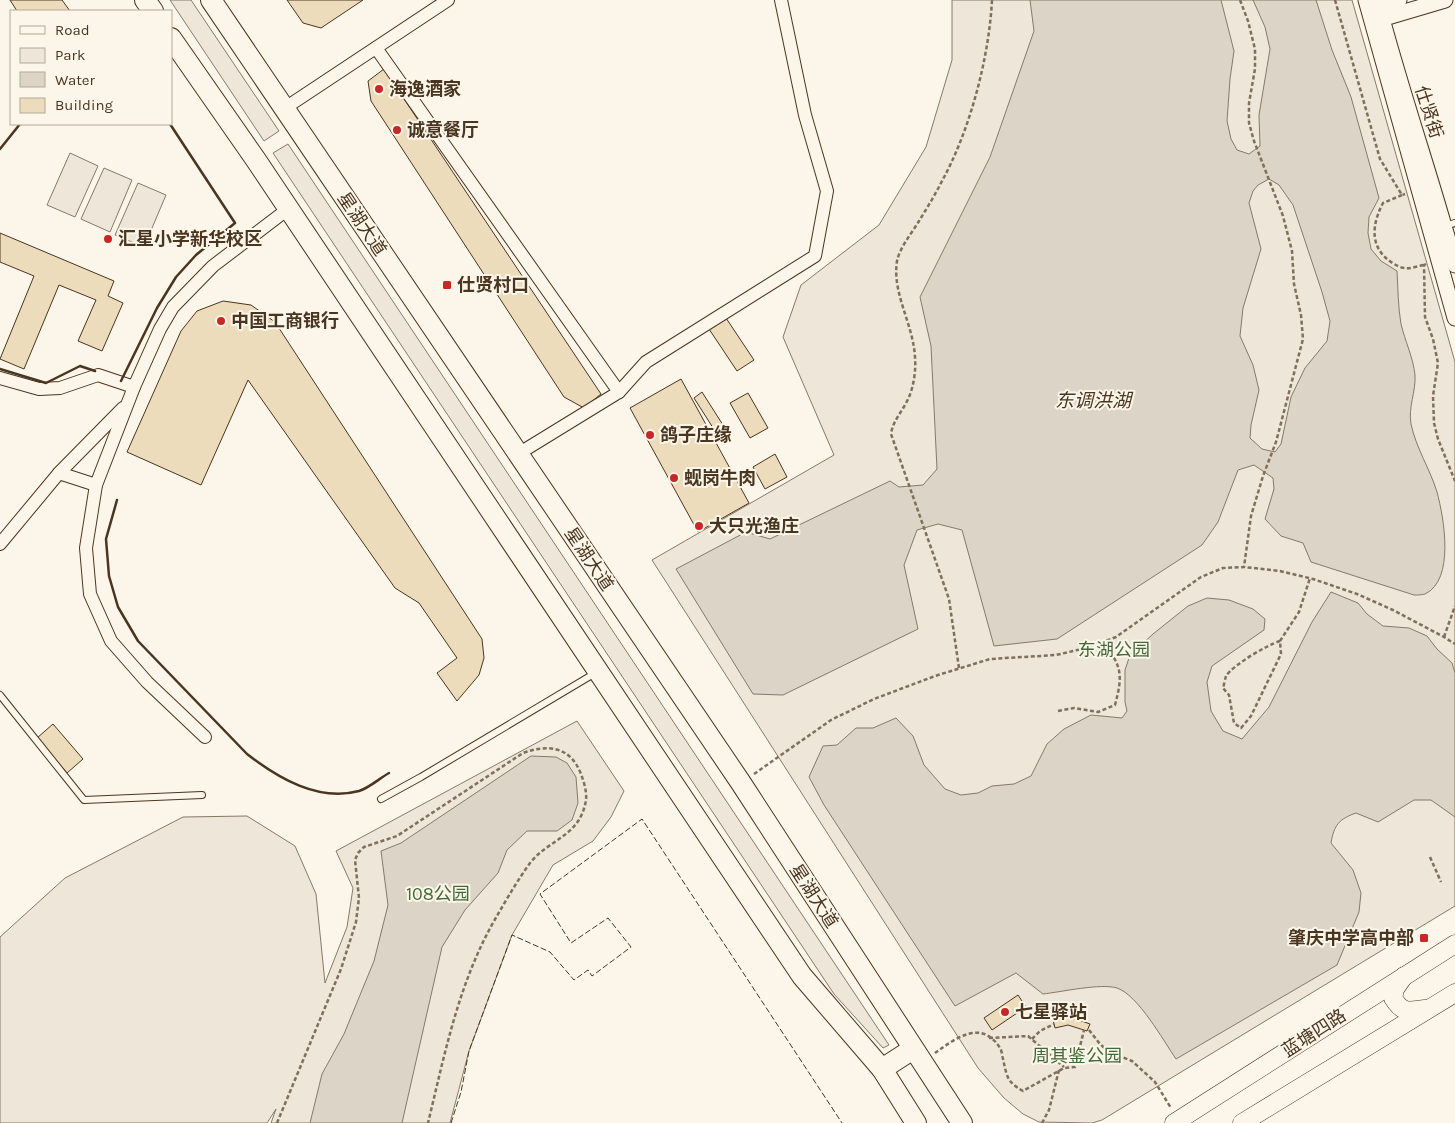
<svg xmlns="http://www.w3.org/2000/svg" width="1455" height="1123" viewBox="0 0 1455 1123" font-family="Karla,'Noto Sans SC',sans-serif">
  <rect width="100%" height="100%" fill="#fbf6e9"/>
  <!-- green -->
  <g fill="#ede6d9" stroke="#887966">
    <polygon points="170,0 191,0 279,131 264,141"/>
    <polygon points="952,0 1352,0 1455,362 1455,906 1102,1120 1092,1123 1039,1122 1023,1114 1004,1098 978,1068 652,560 834,455 783,337 801,285 879,225 926,147 952,60"/>
    <polygon points="288,144 889,1045 883,1048 834,994 273,153"/>
    <polygon points="70,153 98,166 75,217 47,205"/>
    <polygon points="104,168 132,180 110,232 81,219"/>
    <polygon points="138,183 166,195 144,247 115,235"/>
    <polygon points="577,721 624,791 611,817 593,841 553,865 512,935 469,1051 450,1123 271,1123 276,1109 267,1123 0,1123 0,937 65,878 183,817 247,816 295,846 316,894 325,983 347,927 353,888 336,851"/>
  </g>
  <!-- water -->
  <g fill="#dcd4c6" stroke="#887966" fill-rule="evenodd">
    <path d="M 1030,0 L 1221,0 L 1234,51 L 1230,79 L 1227,121 L 1231,139 L 1237,150 L 1249,154 L 1260,146 L 1259,115 L 1270,49 L 1265,27 L 1253,0 L 1316,0 L 1332,50 L 1351,97 L 1379,198 L 1369,217 L 1368,233 L 1371,249 L 1381,261 L 1397,271 C 1398,288 1398,307 1401,324 C 1405,341 1413,357 1415,375 C 1416,392 1408,407 1411,424 C 1416,448 1430,469 1437,492 C 1444,518 1455,580 1425,594 C 1422,595 1417,595 1414,595 L 1311,562 L 1303,543 L 1281,536 L 1265,519 L 1274,489 L 1273,478 L 1254,465 L 1238,470 L 1218,522 L 1202,545 L 1057,639 L 994,646 L 962,530 L 938,524 L 917,530 L 904,565 L 918,629 L 783,695 L 753,694 L 676,569 L 746,532 L 770,539 L 890,481 L 899,487 L 923,485 L 937,469 L 931,346 L 920,297 L 990,157 L 1034,31 ZM 1269,179 L 1279,185 L 1293,205 L 1322,292 L 1330,321 L 1327,341 L 1305,368 L 1291,397 L 1281,444 L 1275,452 L 1262,449 L 1250,438 L 1251,425 L 1259,390 L 1253,365 L 1240,336 L 1243,308 L 1261,249 L 1249,203 L 1253,191 L 1258,185 Z"/>
    <path d="M 1331,592 L 1358,603 L 1367,614 L 1383,626 L 1409,628 L 1427,636 L 1437,649 L 1452,663 L 1455,673 L 1455,817 L 1431,800 L 1414,800 L 1378,822 L 1356,813 C 1339,819 1334,825 1331,843 L 1353,870 L 1361,893 L 1359,912 L 1337,965 L 1176,1059 C 1163,1040 1138,995 1117,988 C 1101,983 1061,992 1043,994 L 1016,973 L 955,1006 L 824,805 L 809,777 L 823,746 L 837,745 L 856,728 L 873,728 L 896,718 L 913,736 L 924,765 L 945,789 L 961,795 L 978,793 L 992,786 L 1014,784 L 1031,776 L 1047,744 L 1064,729 L 1091,715 L 1122,718 L 1127,711 L 1125,702 L 1125,670 L 1130,655 L 1153,634 L 1188,606 L 1207,598 L 1229,600 L 1253,609 L 1265,619 L 1264,630 L 1212,666 L 1207,682 L 1211,711 L 1223,731 L 1242,739 L 1269,707 L 1312,622 Z"/>
    <polygon points="531,756 556,757 567,763 576,777 578,803 572,820 557,831 527,831 507,850 498,873 465,910 442,947 402,1123 310,1123 322,1074 344,1034 374,961 388,905 381,851 401,843"/>
  </g>
  <!-- building -->
  <g fill="#ecdcbc" stroke="#4a3520">
    <polygon points="10,0 62,0 70,11 17,11"/>
    <polygon points="287,0 363,0 321,28 303,23"/>
    <polygon points="384,69 601,394 584,408 564,397 371,101 368,81"/>
    <polygon points="0,233 114,281 108,296 123,303 102,351 78,341 96,300 59,285 24,369 0,359 34,276 0,262"/>
    <polygon points="223,301 251,305 275,322 482,639 484,658 479,675 457,701 437,673 457,658 419,603 395,588 248,380 201,485 127,452 181,331 197,311"/>
    <polygon points="724,315 754,360 737,371 707,326"/>
    <polygon points="681,379 749,503 698,532 630,408"/>
    <polygon points="702,392 723,425 715,431 694,398"/>
    <polygon points="748,393 768,428 750,438 730,403"/>
    <polygon points="775,454 787,477 765,489 753,467"/>
    <polygon points="53,724 83,759 67,773 37,738"/>
    <polygon points="1018,995 1026,1007 992,1030 984,1018"/>
    <polygon points="1064,1018 1076,1019 1090,1024 1087,1031 1068,1025 1055,1028 1053,1020"/>
  </g>
  <g fill="none" stroke-linecap="round" stroke-linejoin="round">
    <defs>
      <g id="service">
        <polyline points="1444,226 1455,223"/>
        <polyline points="0,695 84,800 202,795"/>
        <polyline points="381,799 421,777 597,672"/>
      </g>
      <g id="minor">
        <polyline points="376,48 619,392 518,454"/>
        <polyline points="285,108 448,0"/>
        <polyline points="0,378 39,389 60,388 98,375 134,387"/>
        <polyline points="619,392 646,362 815,256 827,191 805,115 781,0"/>
        <polyline points="59,473 96,485"/>
        <polyline points="0,544 59,473 123,408"/>
        <polyline points="205,737 147,682 111,641 90,594 86,548 96,485 134,387 160,329 173,307 213,266 288,209"/>
      </g>
      <g id="tertiary">
        <polyline points="1366,0 1455,318"/>
        <path d="M 1377,0 C 1400,89 1431,176 1455,265"/>
        <polyline points="1370,9 1399,0"/>
        <polyline points="1374,21 1445,0"/>
      </g>
      <g id="secondary">
        <path d="M 1404,976 L 1395,989 L 1393,998 C 1403,1014 1408,1011 1425,1009"/>
        <polyline points="1174,1123 1455,944"/>
        <polyline points="1242,1123 1455,993"/>
      </g>
      <g id="primary">
        <polyline points="145,0 153,11"/>
        <polyline points="211,0 741,783 962,1123"/>
        <polyline points="171,38 256,160 802,976 882,1069 916,1123"/>
        <polyline points="882,1069 913,1049"/>
      </g>
    </defs>
    <!-- service casing -->
    <use href="#service" stroke="#4a3520" stroke-width="8"/>
    <!-- minor casing -->
    <use href="#minor" stroke="#4a3520" stroke-width="14"/>
    <!-- tertiary casing -->
    <use href="#tertiary" stroke="#4a3520" stroke-width="17"/>
    <!-- secondary casing -->
    <use href="#secondary" stroke="#4a3520" stroke-width="19"/>
    <!-- primary casing -->
    <use href="#primary" stroke="#4a3520" stroke-width="22"/>
    <!-- path -->
    <g stroke="#7f6f5c" stroke-width="2.5" stroke-dasharray="4 2.5" stroke-linecap="butt">
      <polyline points="1240,0 1248,21 1255,49 1255,69 1249,103 1249,123 1254,141 1283,216 1292,251 1294,284 1301,315 1303,339 1276,442 1263,476 1251,516 1244,567"/>
      <polyline points="1335,0 1380,159 1402,195 1405,194"/>
      <path d="M 1402,195 L 1383,203 C 1372,224 1369,247 1391,262 C 1394,264 1400,268 1405,268 C 1411,269 1418,266 1424,265"/>
      <polyline points="1426,264 1424,265 1425,317 1433,339 1438,363 1433,396 1434,423 1438,439 1455,481"/>
      <polyline points="1444,637 1455,606"/>
      <path d="M 1280,641 C 1267,645 1233,665 1226,676 C 1225,679 1224,685 1223,688 L 1229,695 L 1234,723 L 1241,728 L 1251,716 L 1281,654 L 1280,641 L 1299,612 L 1310,578"/>
      <path d="M 959,668 L 949,599 L 891,434 C 893,420 903,411 909,397 C 914,385 916,370 915,357 C 913,323 892,294 897,261 C 900,247 912,233 919,221 C 927,208 935,195 942,181 C 970,130 989,58 992,0"/>
      <path d="M 1058,711 L 1074,708 L 1098,712 L 1115,705 C 1123,675 1122,666 1103,642"/>
      <polyline points="754,774 831,720 874,699 935,676 990,659 1056,655 1090,647 1116,637 1201,577 1223,568 1244,567 1280,571 1313,579 1357,594 1393,610 1444,637 1455,644"/>
      <polyline points="1430,857 1441,882"/>
      <polyline points="1089,1030 1100,1044 1109,1052 1132,1061 1155,1082 1171,1108"/>
      <polyline points="989,1038 1028,1036 1064,1067"/>
      <polyline points="1032,1039 1040,1031 1054,1024"/>
      <path d="M 935,1053 C 955,1039 981,1018 1000,1048 C 1002,1051 1002,1056 1003,1059 C 1007,1077 1007,1082 1023,1091 L 1064,1068 L 1075,1067 L 1084,1030"/>
      <path d="M 277,1123 L 341,969 L 356,922 L 359,898 L 355,860 L 358,853 L 364,847 L 397,836 L 523,753 C 548,744 570,746 581,774 C 584,782 587,792 586,800 C 580,837 550,838 530,863 C 517,881 505,902 494,921 C 458,985 445,1053 428,1123"/>
      <polyline points="1042,1123 1049,1110 1059,1070"/>
    </g>
    <!-- service -->
    <use href="#service" stroke="#fbf6e9" stroke-width="6"/>
    <!-- minor -->
    <use href="#minor" stroke="#fbf6e9" stroke-width="12"/>
    <!-- tertiary -->
    <use href="#tertiary" stroke="#fbf6e9" stroke-width="15"/>
    <!-- secondary -->
    <use href="#secondary" stroke="#fbf6e9" stroke-width="18"/>
    <!-- primary -->
    <use href="#primary" stroke="#fbf6e9" stroke-width="20"/>
    <!-- fence -->
    <polyline stroke="#4a3520" stroke-width="1" stroke-dasharray="6 2.5" stroke-linecap="butt" points="451,1123 461,1092 469,1051 512,935 550,952 574,980 588,970 592,976 631,947 608,918 571,943 540,894 642,819 842,1123"/>
    <!-- wall -->
    <g stroke="#4a3520" stroke-width="2.5">
      <polyline points="0,149 20,124"/>
      <polyline points="0,369 46,383 80,366 95,371"/>
      <polyline points="121,381 157,308 176,277 196,255 235,223 170,124"/>
      <path d="M 117,500 L 106,539 L 109,576 L 118,607 L 138,641 L 247,754 C 278,778 318,802 359,791 C 369,788 380,778 389,773"/>
    </g>
  </g>
  <!-- markers -->
  <g fill="#c62828" stroke="#fbf6e9" stroke-width="2">
    <circle cx="379" cy="89" r="5"/>
    <circle cx="397" cy="130" r="5"/>
    <circle cx="108" cy="239" r="5"/>
    <rect x="442" y="280" width="10" height="10" rx="2.5"/>
    <circle cx="221" cy="321" r="5"/>
    <circle cx="650" cy="435" r="5"/>
    <circle cx="674" cy="478" r="5"/>
    <circle cx="699" cy="526" r="5"/>
    <rect x="1419" y="933" width="10" height="10" rx="2.5"/>
    <circle cx="1005" cy="1012" r="5"/>
  </g>
  <g text-anchor="middle" stroke-width="4" stroke-linejoin="round" paint-order="stroke">
    <!-- poi labels -->
    <g font-size="18" font-weight="bold" fill="#4a3520" stroke="#fbf6e9" text-anchor="start">
      <text x="389" y="95">海逸酒家</text>
      <text x="407" y="136">诚意餐厅</text>
      <text x="118" y="245">汇星小学新华校区</text>
      <text x="457" y="291">仕贤村口</text>
      <text x="231" y="327">中国工商银行</text>
      <text x="660" y="441">鸽子庄缘</text>
      <text x="684" y="484">蚬岗牛肉</text>
      <text x="709" y="532">大只光渔庄</text>
      <text x="1414" y="944" text-anchor="end">肇庆中学高中部</text>
      <text x="1015" y="1018">七星驿站</text>
    </g>
    <!-- street labels -->
    <g font-size="18" fill="#4a3520" stroke="#fbf6e9">
      <text transform="translate(1429 112) rotate(72)" y="6">仕贤街</text>
      <text transform="translate(362 224) rotate(56)" y="6">星湖大道</text>
      <text transform="translate(589 559) rotate(56)" y="6">星湖大道</text>
      <text transform="translate(814 896) rotate(57)" y="6">星湖大道</text>
      <text transform="translate(1314 1033) rotate(-33)" y="6">蓝塘四路</text>
    </g>
    <!-- park labels -->
    <g font-size="18" fill="#436837" stroke="#fbf6e9">
      <text x="1114" y="656">东湖公园</text>
      <text x="438" y="900">108公园</text>
      <text x="1077" y="1062">周其鉴公园</text>
    </g>
    <!-- water labels -->
    <g font-size="19" font-style="italic" fill="#4a3520" stroke="#fbf6e9">
      <text x="1093" y="407">东调洪湖</text>
    </g>
  </g>
  <!-- legend -->
  <rect x="10" y="10" width="162" height="115" fill="#fbf6e9" stroke="#b4a999"/>
  <rect x="20" y="26" width="25" height="8" fill="#fbf6e9" stroke="#b4a999"/>
  <text x="55" y="35" font-size="15" fill="#4a3520">Road</text>
  <rect x="20" y="48" width="25" height="15" fill="#ede6d9" stroke="#b4a999"/>
  <text x="55" y="60" font-size="15" fill="#4a3520">Park</text>
  <rect x="20" y="72" width="25" height="15" fill="#dcd4c6" stroke="#b4a999"/>
  <text x="55" y="85" font-size="15" fill="#4a3520">Water</text>
  <rect x="20" y="98" width="25" height="15" fill="#ecdcbc" stroke="#b4a999"/>
  <text x="55" y="110" font-size="15" fill="#4a3520">Building</text>
</svg>
